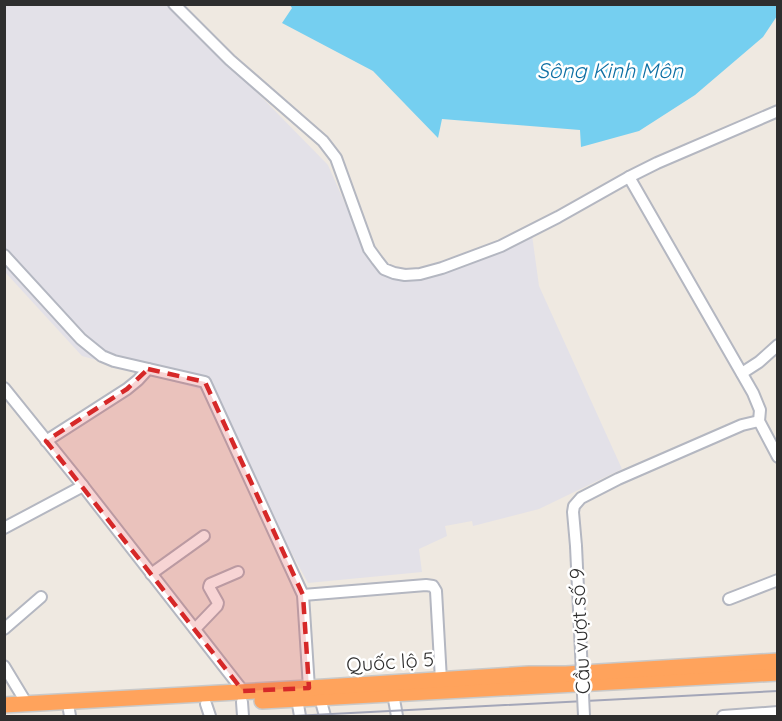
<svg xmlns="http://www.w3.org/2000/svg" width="782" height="721" viewBox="0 0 782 721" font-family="Quicksand,sans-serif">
  <rect width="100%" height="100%" fill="#efe9e1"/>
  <!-- industrial -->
  <polygon fill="#e3e1e8" points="5,5 171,5 328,165 347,208 383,274 428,279 532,235 539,286 622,469 539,509 473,526 472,521 445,526 447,536 419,549 422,572 308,583 203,390 82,356 5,272"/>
  <!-- water -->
  <polygon fill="#75cff0" points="289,4 777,4 777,16 763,37 695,95 639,131 581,147 580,130 442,119 438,138 373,71 282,23 292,8"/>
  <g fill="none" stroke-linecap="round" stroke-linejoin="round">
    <defs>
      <g id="minor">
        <polyline points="174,4 230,60 323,141 336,158 369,249 377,260 384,269 394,273 405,275 420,274 442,268 501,246 558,217 629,177 657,163 778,111"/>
        <polyline points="629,177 753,393 760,410 759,421 778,457"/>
        <polyline points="4,255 81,339 102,356 114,361 205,382 303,595 309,688"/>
        <polyline points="742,373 759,362 778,345"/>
        <polyline points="4,388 83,486"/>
        <polyline points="46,441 127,389 138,380 148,369"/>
        <polyline points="4,528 83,486 243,691"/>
        <polyline points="576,546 573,512 574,506 581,498 618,479 742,425 759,421"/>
        <polyline points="151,574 204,536"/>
        <polyline points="303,595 426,585 433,586 436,591 441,680"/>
        <polyline points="729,599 778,580"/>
        <polyline points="4,629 41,597"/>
        <polyline points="195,629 217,606 218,603 209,587 210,584 238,572"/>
        <polyline points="4,666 27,704"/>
        <polyline points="393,694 397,716"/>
        <polyline points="320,698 325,716"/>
        <polyline points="297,699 300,716"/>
        <polyline points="242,702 243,716"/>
        <polyline points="206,704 210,716"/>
        <polyline points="69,710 70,716"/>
        <polyline points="723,716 778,712"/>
      </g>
      <g id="highway">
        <polyline points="262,701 778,673"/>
        <polyline points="4,705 309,688 529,674 566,674 778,661"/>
      </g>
    </defs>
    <!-- minor casing -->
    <use href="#minor" stroke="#b4b7c1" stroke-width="14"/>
    <!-- highway casing -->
    <use href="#highway" stroke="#c9c9c9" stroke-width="18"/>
    <!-- minor -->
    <use href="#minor" stroke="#fff" stroke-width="10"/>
    <!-- highway -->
    <use href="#highway" stroke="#ffa35c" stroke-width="15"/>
    <!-- rail -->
    <polyline stroke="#a3a6b8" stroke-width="2" points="293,716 778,691"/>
    <defs>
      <polyline id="minor-bridge" points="576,546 584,716"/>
    </defs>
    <!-- minor-bridge casing -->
    <use href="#minor-bridge" stroke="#b4b7c1" stroke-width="14" stroke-linecap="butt"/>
    <!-- minor-bridge -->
    <use href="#minor-bridge" stroke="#fff" stroke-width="10"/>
  </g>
  <!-- marked area -->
  <path fill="#d62828" fill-opacity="0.2" stroke="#d62828" stroke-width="4.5" stroke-dasharray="12 8" stroke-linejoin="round" d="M 148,369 L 205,382 L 303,595 L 309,688 L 243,691 L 46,441 L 127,389 Z"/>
  <g text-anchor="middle" stroke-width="5" stroke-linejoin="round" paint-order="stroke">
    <!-- street labels -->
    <g font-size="20" fill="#2e2e2e" stroke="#fff">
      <text transform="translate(580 631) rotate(-93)" y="7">Cầu vượt số 9</text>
      <text transform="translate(390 662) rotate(-4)" y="7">Quốc lộ 5</text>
    </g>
    <!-- water labels -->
    <g font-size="21" font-style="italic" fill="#0d6fa3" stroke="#fff">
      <text x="610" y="78">Sông Kinh Môn</text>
    </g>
  </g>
  <!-- border -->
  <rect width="782" height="721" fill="none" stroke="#2e2e2e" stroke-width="12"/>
</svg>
